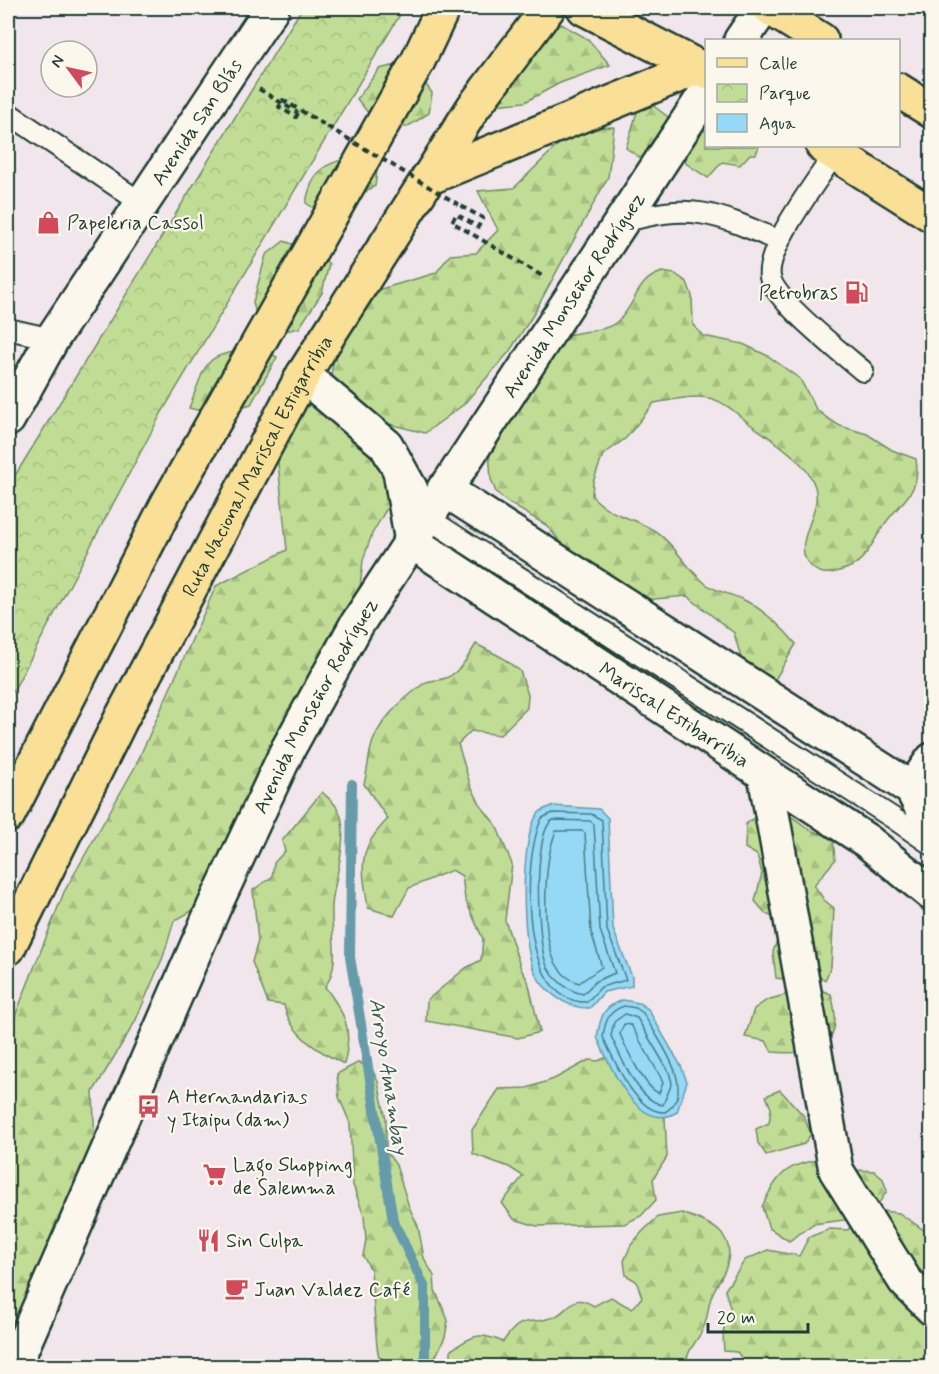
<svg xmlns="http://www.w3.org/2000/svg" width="939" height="1374" viewBox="0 0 939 1374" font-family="Mynerve,sans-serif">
  <defs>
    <pattern id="forest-firs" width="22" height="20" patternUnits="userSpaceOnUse" patternTransform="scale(1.5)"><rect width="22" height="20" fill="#c1dd95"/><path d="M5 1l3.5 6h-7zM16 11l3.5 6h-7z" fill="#a5bf81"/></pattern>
    <pattern id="park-crowns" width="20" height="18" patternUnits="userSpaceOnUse" patternTransform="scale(1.5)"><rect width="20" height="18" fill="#c1dd95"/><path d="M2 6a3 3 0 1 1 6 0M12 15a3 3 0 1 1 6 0" fill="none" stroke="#a5bf81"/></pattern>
  </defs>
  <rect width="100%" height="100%" fill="#f0e6ec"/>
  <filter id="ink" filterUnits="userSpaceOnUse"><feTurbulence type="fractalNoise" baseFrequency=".0167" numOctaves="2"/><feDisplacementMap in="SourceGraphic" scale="12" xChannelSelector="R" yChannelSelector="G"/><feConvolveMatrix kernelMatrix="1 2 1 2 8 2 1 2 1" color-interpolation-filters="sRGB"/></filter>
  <g filter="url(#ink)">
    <!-- forest -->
    <g fill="url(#forest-firs)" stroke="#708d64" stroke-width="1.5">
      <polygon points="554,20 588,39 610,65 560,83 525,102 484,106"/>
      <polygon points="401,64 417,72 432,93 429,113 407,127 378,125 357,99 379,69"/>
      <polygon points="651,104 668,117 674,130 645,161 626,148 637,112"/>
      <polygon points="614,127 608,177 533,315 509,352 463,405 425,433 381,422 329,384 337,344 381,289 436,273 450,255 476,253 498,230 478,191 514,188 575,128"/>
      <polygon points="696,129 706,131 706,146 759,146 756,154 750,154 740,165 722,162 708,178 687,164 682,155"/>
      <path d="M 356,157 L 377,171 L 375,186 L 325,216 L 306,203 C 312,171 324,162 356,157 Z"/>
      <polygon points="284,241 317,253 329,264 322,293 299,328 261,336 253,302 266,255"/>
      <path d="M 662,272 L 675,274 L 687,282 L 692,296 L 693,325 L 703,336 L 743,344 L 768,356 L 800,379 L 816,409 L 827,418 L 840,426 L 867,434 L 892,450 L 916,459 C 921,492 904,498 887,521 C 870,543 868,564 839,571 C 829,574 821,575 813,568 C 788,548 820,517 816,491 C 811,463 771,439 750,424 C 738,415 728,404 713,399 C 695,394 672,400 654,403 L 626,438 L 603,455 L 593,482 L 592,496 C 614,519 632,516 655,531 C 676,545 686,569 706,584 C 717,592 731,594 744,600 C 764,610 782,627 796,644 L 773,683 L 742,661 L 734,633 L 687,596 L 644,600 L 565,547 L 546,525 L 507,502 L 496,492 L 491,479 L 489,450 L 563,337 C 581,329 606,334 620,319 C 637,302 636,280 662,272 Z"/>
      <path d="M 262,349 L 277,357 L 251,404 L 216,415 L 189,408 C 209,356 203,354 262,349 Z"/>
      <polygon points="321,402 386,435 391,501 372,534 363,560 357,615 197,908 174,921 163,957 135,1022 93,1092 95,1153 8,1366 8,1034 64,892 135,767 216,586 287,550 276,444 295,410"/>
      <path d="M 476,644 L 501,657 L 520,671 L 528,695 L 527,708 L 500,735 L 471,731 L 458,744 L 470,784 L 481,806 L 496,825 L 512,864 L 505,920 L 521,969 L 528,981 L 540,1032 L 518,1038 L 426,1021 L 427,1000 L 466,968 L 481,960 L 483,939 L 465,899 L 462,876 L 452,870 L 409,888 L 394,916 L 368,908 C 362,866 356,851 388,819 L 364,784 C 367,773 368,763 370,752 C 375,723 401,701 423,684 C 429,679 439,681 446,678 C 459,673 469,656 476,644 Z"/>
      <path d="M 322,792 C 327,797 335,803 338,809 C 350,830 336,875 333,897 C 327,928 344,959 325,987 C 346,1015 353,1029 344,1064 C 318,1051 290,1035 284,1005 L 268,1003 L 252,962 L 258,941 L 253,890 L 272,877 L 274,863 L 285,851 L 282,841 Z"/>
      <path d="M 774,813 C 801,816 794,822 813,831 C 819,834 827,835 833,837 L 835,860 L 814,885 L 824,900 L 834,908 L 831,967 L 825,980 C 804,967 794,982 776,978 L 773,952 L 780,932 L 777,919 L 766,914 L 755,901 L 762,873 L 757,855 L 745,848 L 746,824 L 755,817 Z"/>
      <path d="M 813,987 L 831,994 C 846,1046 819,1056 772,1052 L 766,1041 L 745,1037 L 754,1009 L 767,1000 Z"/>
      <polygon points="612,1055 665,1118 667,1157 653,1179 656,1200 641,1216 624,1224 537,1226 514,1219 502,1203 523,1176 509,1167 473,1154 472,1130 499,1089 527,1088 554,1079 589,1060 598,1061"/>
      <path d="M 359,1062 L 373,1071 L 378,1082 L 386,1119 L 386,1151 L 396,1165 L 409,1207 L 418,1226 L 424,1258 L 434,1276 L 435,1290 L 448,1320 L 445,1337 L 435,1358 C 416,1366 398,1368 379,1357 L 377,1347 L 371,1270 L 363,1256 L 366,1240 L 364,1216 L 353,1185 L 350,1123 L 339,1097 L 337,1074 Z"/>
      <polygon points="780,1090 803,1115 811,1134 804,1144 766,1155 758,1143 756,1129 769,1123 771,1108 766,1096"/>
      <path d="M 827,1159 L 855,1170 L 874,1171 L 883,1179 L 887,1191 L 877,1206 L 844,1220 L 813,1224 L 789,1241 L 769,1228 L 762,1207 C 777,1173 789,1162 827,1159 Z"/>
      <path d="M 881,1211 L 899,1213 L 931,1235 L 931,1366 L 743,1366 L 745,1362 L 737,1352 L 724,1351 C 723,1336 721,1325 732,1314 L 725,1290 L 745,1260 L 768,1250 L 799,1256 L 809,1237 L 830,1229 L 848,1230 L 857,1214 Z"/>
      <path d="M 682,1213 C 709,1223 740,1233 725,1270 C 721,1279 715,1287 712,1295 C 707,1307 709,1317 702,1331 C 696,1343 687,1350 686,1364 L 690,1366 L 451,1366 L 451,1350 C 473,1336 477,1331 503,1342 C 523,1312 527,1327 554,1317 C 571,1310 571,1291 594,1306 L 611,1297 L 632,1309 L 642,1297 L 636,1281 L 626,1275 L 624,1261 L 631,1245 L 643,1231 L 658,1217 Z"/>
    </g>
    <!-- park -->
    <polygon fill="url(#park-crowns)" stroke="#708d64" stroke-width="1.5" points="302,8 404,8 162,412 8,701 8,487"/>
    <!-- water -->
    <g fill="#95d9f7" stroke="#669ba9" stroke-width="1.5">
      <path d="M 553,806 L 599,809 L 608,818 L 613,929 L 632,977 L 632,986 L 604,992 L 590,1008 C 566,1009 541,990 533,968 C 522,940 519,838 538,814 C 542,809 547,808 553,806 Z"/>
      <path d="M 623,1000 L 639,1003 L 648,1009 L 681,1066 L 687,1082 L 677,1112 C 638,1136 609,1064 597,1037 C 601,1016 602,1007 623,1000 Z"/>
    </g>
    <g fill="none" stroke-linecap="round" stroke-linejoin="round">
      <!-- shore -->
      <g stroke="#4e7b82" stroke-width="1.5">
        <path d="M 553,813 L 591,814 L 602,820 L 607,930 L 626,980 L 601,987 L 587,1002 C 518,1004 522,859 542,818 Z"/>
        <path d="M 553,820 L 590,821 L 594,824 L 600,930 L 615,973 L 596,981 L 583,994 C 568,991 554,980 547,966 C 537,945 532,831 553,820 Z"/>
        <path d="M 556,831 L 582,831 L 585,833 L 591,932 L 602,967 L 579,983 C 569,980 560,972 555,962 C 541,932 544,860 556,831 Z"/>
        <path d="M 624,1006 L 636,1008 L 643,1013 C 656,1037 700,1091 665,1112 C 636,1114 614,1060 603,1037 C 605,1022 608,1011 624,1006 Z"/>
        <path d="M 625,1014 L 637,1018 L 669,1072 L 672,1083 L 663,1105 C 638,1101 621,1057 611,1036 L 614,1022 Z"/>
        <path d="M 624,1024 L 631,1025 L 660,1076 L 663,1083 L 659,1093 C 645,1089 626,1048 620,1034 Z"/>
      </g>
      <!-- stream -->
      <polyline stroke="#669ba9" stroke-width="10" points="352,784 350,957 393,1220 425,1288 425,1366"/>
      <defs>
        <g id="lane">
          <polyline points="8,113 143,204"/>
          <path d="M 835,153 C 818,180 765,248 770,277 C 774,300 843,354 863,371"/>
          <path d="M 620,223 C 690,202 714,212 779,241"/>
          <polyline points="8,329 52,339"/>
          <polyline points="426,517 893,818 932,845"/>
        </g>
        <g id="street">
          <polyline points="303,375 386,445 411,490"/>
          <path id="s1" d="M 400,471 L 412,542 L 867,841 L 932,894"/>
          <polyline points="444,489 912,789 932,828"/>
          <polyline points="765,775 836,1170 905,1281 932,1308"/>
          <polyline points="912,789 932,760"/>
        </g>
        <g id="secondary">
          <polyline points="741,40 763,8"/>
          <path id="s2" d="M 8,419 L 52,339 L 272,8"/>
          <path id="s3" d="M 14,1366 L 214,907 L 288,749 L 357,624 L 706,93"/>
        </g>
        <g id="primary">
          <polyline points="584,8 706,71"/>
          <polyline points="770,8 821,40"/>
          <polyline points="898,90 932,111"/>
          <polyline points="823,146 932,215"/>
        </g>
        <g id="highway">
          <polyline points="428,178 699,67"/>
          <polyline points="8,815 168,503 418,61 443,8"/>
          <path id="s4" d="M 8,948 L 121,719 L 303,375 L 473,108 L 548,8"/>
        </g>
      </defs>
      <!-- lane casing -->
      <use href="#lane" stroke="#1f3d34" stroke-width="24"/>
      <!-- street casing -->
      <use href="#street" stroke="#1f3d34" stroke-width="38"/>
      <!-- secondary casing -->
      <use href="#secondary" stroke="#1f3d34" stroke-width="38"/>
      <!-- primary casing -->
      <use href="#primary" stroke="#1f3d34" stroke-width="38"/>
      <!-- highway casing -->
      <use href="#highway" stroke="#1f3d34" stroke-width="38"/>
      <!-- path -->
      <g stroke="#1f3d34" stroke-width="4" stroke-dasharray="6 4.5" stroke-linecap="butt">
        <polyline points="259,89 298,113"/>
        <polyline points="461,206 483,218 478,227 456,214 452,222 544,277"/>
      </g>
      <!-- lane -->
      <use href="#lane" stroke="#fbf7ec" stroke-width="20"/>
      <!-- street -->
      <use href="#street" stroke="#fbf7ec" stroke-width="33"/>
      <!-- secondary -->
      <use href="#secondary" stroke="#fbf7ec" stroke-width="33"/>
      <!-- primary -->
      <use href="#primary" stroke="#fadf96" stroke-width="33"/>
      <!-- highway -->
      <use href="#highway" stroke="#fadf96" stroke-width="33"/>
      <!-- path-bridge -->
      <polyline stroke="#1f3d34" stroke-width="4" stroke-dasharray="6 4.5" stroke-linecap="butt" points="298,113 296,117 279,107 283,100 461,206"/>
    </g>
  </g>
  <!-- icons -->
  <defs>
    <symbol id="shop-bare" viewBox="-9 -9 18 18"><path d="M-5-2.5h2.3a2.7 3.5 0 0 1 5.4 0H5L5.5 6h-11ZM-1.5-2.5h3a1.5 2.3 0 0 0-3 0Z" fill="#d1495b" stroke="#fbf7ec" stroke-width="2.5" paint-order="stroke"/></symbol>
    <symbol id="fuel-bare" viewBox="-9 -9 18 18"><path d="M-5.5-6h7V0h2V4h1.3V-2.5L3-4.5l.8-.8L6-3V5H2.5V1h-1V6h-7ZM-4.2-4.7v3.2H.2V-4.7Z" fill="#d1495b" stroke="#fbf7ec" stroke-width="2.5" paint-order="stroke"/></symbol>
    <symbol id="bus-bare" viewBox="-9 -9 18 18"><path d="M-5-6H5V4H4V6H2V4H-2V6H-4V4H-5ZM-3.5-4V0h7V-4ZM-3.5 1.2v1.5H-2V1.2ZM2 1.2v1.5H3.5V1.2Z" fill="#d1495b" stroke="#fbf7ec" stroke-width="2.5" paint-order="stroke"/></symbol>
    <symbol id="supermarket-bare" viewBox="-9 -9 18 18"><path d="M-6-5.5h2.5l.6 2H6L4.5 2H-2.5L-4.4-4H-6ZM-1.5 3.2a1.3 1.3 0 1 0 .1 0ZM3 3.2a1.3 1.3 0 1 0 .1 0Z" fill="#d1495b" stroke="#fbf7ec" stroke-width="2.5" paint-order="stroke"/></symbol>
    <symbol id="restaurant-bare" viewBox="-9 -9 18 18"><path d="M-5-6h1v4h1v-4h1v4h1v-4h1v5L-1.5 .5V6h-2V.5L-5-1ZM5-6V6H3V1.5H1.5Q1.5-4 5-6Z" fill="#d1495b" stroke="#fbf7ec" stroke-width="2.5" paint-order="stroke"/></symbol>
    <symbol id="cafe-bare" viewBox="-9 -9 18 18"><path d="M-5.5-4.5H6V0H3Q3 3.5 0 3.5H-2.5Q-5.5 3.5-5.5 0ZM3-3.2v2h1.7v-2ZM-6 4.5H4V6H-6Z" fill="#d1495b" stroke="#fbf7ec" stroke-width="2.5" paint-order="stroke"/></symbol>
  </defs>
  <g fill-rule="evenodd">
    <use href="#shop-bare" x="32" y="206" width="33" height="33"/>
    <use href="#fuel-bare" x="840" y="276" width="33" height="33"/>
    <use href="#bus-bare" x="132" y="1090" width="33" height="33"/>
    <use href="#supermarket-bare" x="198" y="1158" width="33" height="33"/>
    <use href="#restaurant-bare" x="192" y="1224" width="33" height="33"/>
    <use href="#cafe-bare" x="220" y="1272" width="33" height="33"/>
  </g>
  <g text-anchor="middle" stroke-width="4.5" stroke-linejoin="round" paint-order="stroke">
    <!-- street labels -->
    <g font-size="20" fill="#1f3d34" stroke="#fbf7ec">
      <text dy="7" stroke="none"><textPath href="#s2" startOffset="352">Avenida San Blás</textPath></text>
      <text dy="7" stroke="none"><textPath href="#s3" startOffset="1212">Avenida Monseñor Rodríguez</textPath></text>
      <text dy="7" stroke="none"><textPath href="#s4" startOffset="543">Ruta Nacional Mariscal Estigarribia</textPath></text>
      <text dy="7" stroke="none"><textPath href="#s3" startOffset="726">Avenida Monseñor Rodríguez</textPath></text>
      <text dy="7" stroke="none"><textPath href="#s1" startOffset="386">Mariscal Estibarribia</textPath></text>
    </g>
    <!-- poi labels -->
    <g font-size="20" fill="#1f3d34" stroke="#fbf7ec" text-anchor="start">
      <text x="67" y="229">Papeleria Cassol</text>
      <text x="838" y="299" text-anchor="end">Petrobras</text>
      <text x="167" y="1103">A Hernandarias<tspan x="167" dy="23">y Itaipu (dam)</tspan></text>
      <text x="233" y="1171">Lago Shopping<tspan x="233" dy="23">de Salemma</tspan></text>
      <text x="226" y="1247">Sin Culpa</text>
      <text x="254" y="1296">Juan Valdez Café</text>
    </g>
    <!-- water labels -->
    <g font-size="21" font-style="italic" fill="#375c5b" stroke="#fbf7ec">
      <text transform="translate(389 1076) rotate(81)" y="7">Arroyo Amambay</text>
    </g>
  </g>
  <!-- margin -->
  <rect width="939" height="1374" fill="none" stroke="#fbf7ec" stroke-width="30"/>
  <rect x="15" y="15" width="909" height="1344" fill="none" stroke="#1f3d34" stroke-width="2" filter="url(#ink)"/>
  <!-- legend -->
  <rect x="705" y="39" width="195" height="108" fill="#fbf7ec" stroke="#a3ada2" stroke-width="1.5"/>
  <rect x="717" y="58" width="30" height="9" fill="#fadf96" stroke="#a3ada2" stroke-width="1.5"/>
  <text x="759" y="69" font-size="18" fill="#1f3d34">Calle</text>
  <rect x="717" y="84" width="30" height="18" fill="url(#park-crowns)" stroke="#a3ada2" stroke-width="1.5"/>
  <text x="759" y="99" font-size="18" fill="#1f3d34">Parque</text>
  <rect x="717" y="114" width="30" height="18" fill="#95d9f7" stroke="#a3ada2" stroke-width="1.5"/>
  <text x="759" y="129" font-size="18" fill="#1f3d34">Agua</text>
  <!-- north arrow -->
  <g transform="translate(69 69) rotate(303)"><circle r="28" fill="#fbf7ec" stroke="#a3ada2" stroke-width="1.5"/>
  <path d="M0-4.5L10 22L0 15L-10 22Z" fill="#d1495b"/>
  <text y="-9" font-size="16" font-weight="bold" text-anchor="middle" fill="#1f3d34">N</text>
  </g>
  <!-- scale -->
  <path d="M708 1323v9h100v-9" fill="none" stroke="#1f3d34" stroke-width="3"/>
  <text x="717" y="1323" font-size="18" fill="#1f3d34" stroke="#fbf7ec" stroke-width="4.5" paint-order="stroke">20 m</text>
</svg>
